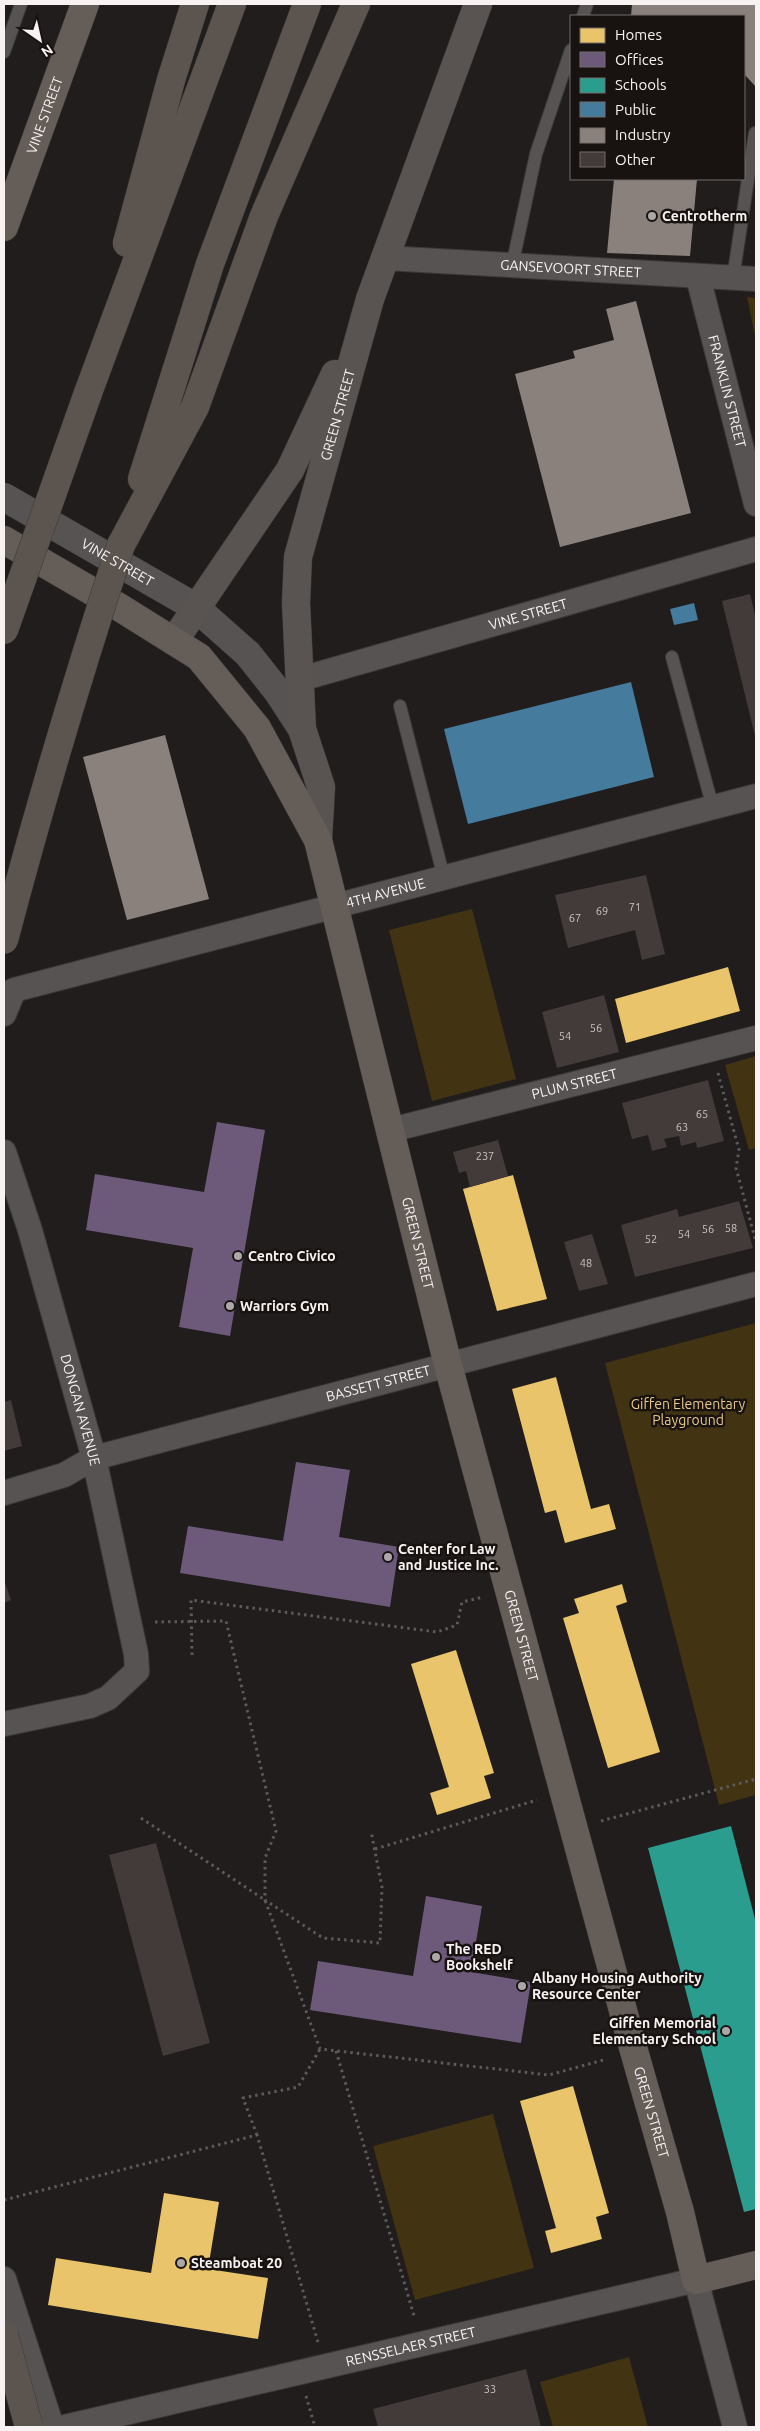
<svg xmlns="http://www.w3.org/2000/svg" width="760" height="2431" viewBox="0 0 760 2431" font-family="Ubuntu,sans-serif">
  <rect width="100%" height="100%" fill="#201d1c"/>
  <!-- green -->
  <g fill="#423313">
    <polygon points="747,297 756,298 756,341"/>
    <polygon points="472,909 516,1079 432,1101 389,930"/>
    <polygon points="756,1056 756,1148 749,1150 725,1065"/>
    <polygon points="756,1323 756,1795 719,1805 605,1363"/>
    <polygon points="493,2114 534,2268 415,2300 373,2146"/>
    <polygon points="629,2357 648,2427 553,2427 540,2382"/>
  </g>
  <!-- homes -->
  <g fill="#e9c46a">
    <polygon points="728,967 740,1011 626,1043 615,999"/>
    <polygon points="513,1175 547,1299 497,1311 463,1189"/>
    <polygon points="556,1377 591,1509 609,1504 616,1529 565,1543 556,1510 545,1513 512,1389"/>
    <polygon points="622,1584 627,1602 616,1606 660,1752 608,1768 563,1618 579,1613 574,1599"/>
    <polygon points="456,1650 494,1773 484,1776 491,1798 437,1815 430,1793 449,1787 411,1664"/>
    <polygon points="573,2086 609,2213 596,2217 602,2239 551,2253 545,2231 556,2228 520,2101"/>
    <polygon points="164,2193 219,2202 208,2269 268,2278 258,2339 48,2305 56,2258 151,2273"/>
  </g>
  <!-- offices -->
  <g fill="#6d597a">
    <polygon points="217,1122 265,1130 230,1336 179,1327 193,1248 86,1230 95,1174 204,1192"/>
    <polygon points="296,1462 350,1470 339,1537 399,1547 390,1607 180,1573 188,1526 283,1541"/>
    <polygon points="426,1896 482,1906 471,1972 531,1982 521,2043 310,2010 318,1961 413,1976"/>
  </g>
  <!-- schools -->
  <polygon fill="#2a9d8f" points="731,1826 756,1923 756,2209 744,2212 648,1848"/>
  <!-- public -->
  <g fill="#457b9d">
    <polygon points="694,603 698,620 674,625 670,609"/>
    <polygon points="631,682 654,777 468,824 444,729"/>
  </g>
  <!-- industry -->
  <g fill="#8a817c">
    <polygon points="632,4 756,4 756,87 744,74 744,16 631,16"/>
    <polygon points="614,179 697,179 690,256 607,253"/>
    <polygon points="636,301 691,513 560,547 515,374 575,358 573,351 614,340 606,309"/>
    <polygon points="165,735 209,899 127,920 83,757"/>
  </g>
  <!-- building -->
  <g fill="#433a3a">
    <polygon points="750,594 756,619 756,740 722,601"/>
    <polygon points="646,875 665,954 642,960 635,930 568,948 555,895"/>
    <polygon points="604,995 619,1052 557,1068 542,1012"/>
    <polygon points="708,1080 724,1141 697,1148 696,1142 681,1146 679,1136 664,1139 667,1147 652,1151 648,1135 632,1139 622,1103"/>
    <polygon points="498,1140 508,1176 470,1187 466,1171 459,1173 453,1152"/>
    <polygon points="739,1201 753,1248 635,1277 621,1225 677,1209 679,1217"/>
    <polygon points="592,1234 608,1284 579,1291 564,1242"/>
    <polygon points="11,1400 22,1446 4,1451 4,1402"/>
    <polygon points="4,1580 11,1600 4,1603"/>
    <polygon points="156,1843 210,2043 163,2056 109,1855"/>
    <polygon points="526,2369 541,2427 378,2427 373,2409"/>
  </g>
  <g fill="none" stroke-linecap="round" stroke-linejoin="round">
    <defs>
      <g id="service">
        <polyline points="583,16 587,4"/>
        <polyline points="4,52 21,4"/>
        <polyline points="512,266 536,154 571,50"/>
        <polyline points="733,278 755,133"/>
        <polyline points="672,657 713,808"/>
        <polyline points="400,706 444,878"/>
      </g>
      <g id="minor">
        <path id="s1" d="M 385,258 L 756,279"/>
        <path id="s2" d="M 698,277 L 756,504"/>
        <path id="s3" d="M 301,679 L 756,549"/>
        <path id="s4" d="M 4,1014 L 14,990 L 756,796"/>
        <path id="s5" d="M 391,1130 L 756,1038"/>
        <path id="s6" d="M 4,1152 L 30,1230 L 94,1458 L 136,1654 L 137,1671 L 108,1698 L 90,1706 L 4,1724"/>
        <path id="s7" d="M 4,1493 L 64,1475 L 94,1458 L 756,1284"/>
        <polyline points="4,2279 52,2427"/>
        <path id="s8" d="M 65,2427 L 696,2280 L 735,2427"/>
      </g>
      <g id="tertiary">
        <path id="s9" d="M 4,497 L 195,607 L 248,654 L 278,692 L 302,729"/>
      </g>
      <g id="secondary">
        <polyline points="174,641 290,470 335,374"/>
        <path id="s10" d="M 318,840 L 321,787 L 302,729 L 296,603 L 298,557 L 370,299 L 478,4"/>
      </g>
      <g id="primary">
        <path id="s11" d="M 4,227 L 85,4"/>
        <path id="s12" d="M 4,540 L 119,607 L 199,657 L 257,728 L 318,840 L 448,1365 L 634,2051 L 680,2212 L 696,2280 L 756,2265"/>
      </g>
      <g id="motorway">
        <polyline points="127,243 171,80 195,4"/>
        <polyline points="88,393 232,4"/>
        <polyline points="142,479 210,264 307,4"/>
        <polyline points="121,545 195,407 264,216 356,4"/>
      </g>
    </defs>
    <!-- service casing -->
    <use href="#service" stroke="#3c3a39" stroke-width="14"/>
    <!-- minor casing -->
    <use href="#minor" stroke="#3c3a39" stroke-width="26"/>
    <!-- tertiary casing -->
    <use href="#tertiary" stroke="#3c3a39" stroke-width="29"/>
    <!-- secondary casing -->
    <use href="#secondary" stroke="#3c3a39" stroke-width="29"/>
    <!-- primary casing -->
    <use href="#primary" stroke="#3c3a39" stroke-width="29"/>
    <!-- motorway casing -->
    <use href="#motorway" stroke="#3c3a39" stroke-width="29"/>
    <!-- path -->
    <g stroke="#5c5a5a" stroke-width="3" stroke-dasharray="2.5 4" stroke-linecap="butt">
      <polyline points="718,1073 739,1150 736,1168 756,1242"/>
      <polyline points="155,1622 226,1621 276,1831 265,1858 265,1900 323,1938 380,1943 382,1887 371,1831"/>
      <polyline points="192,1655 191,1600 437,1632 457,1625 462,1602 483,1597"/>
      <polyline points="141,1818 265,1900 320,2049 549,2075 607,2059"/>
      <polyline points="601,1821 756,1779"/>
      <polyline points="375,1849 537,1800"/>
      <polyline points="336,2051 415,2319"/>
      <polyline points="257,2135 243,2098 298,2087 320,2049"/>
      <polyline points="4,2200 257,2135 318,2342"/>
      <polyline points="306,2396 315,2427"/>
    </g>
    <!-- service -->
    <use href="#service" stroke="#565352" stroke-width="12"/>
    <!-- minor -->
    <use href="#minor" stroke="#565352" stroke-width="24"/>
    <!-- tertiary -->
    <use href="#tertiary" stroke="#565352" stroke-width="28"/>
    <!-- secondary -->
    <use href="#secondary" stroke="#595351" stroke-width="28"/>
    <!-- primary -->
    <use href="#primary" stroke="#655d58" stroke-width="28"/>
    <!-- motorway -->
    <use href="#motorway" stroke="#5c544e" stroke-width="28"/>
    <defs>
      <g id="motorway-bridge">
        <polyline points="4,630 88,393"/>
        <path d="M 4,940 C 39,807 78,676 121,545"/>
        <polyline points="4,2335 29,2427"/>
      </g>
    </defs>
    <!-- motorway-bridge casing -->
    <use href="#motorway-bridge" stroke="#3c3a39" stroke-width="29" stroke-linecap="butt"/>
    <!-- motorway-bridge -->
    <use href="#motorway-bridge" stroke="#5c544e" stroke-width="28"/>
  </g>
  <!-- markers -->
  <g fill="#aca8a7" stroke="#181311" stroke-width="2">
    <circle cx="652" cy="216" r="5"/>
    <circle cx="238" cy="1256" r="5"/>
    <circle cx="230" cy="1306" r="5"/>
    <circle cx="388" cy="1557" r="5"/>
    <circle cx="436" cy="1957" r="5"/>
    <circle cx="522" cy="1986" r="5"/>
    <circle cx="726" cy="2031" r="5"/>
    <circle cx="181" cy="2263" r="5"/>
  </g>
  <g text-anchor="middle" stroke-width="5" stroke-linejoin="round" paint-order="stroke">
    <!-- number labels -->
    <g font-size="11" fill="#cbc5c4">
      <text x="635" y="911">71</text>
      <text x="602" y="915">69</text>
      <text x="575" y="922">67</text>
      <text x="596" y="1032">56</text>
      <text x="565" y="1040">54</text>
      <text x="702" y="1118">65</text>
      <text x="682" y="1131">63</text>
      <text x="485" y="1160">237</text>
      <text x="731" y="1232">58</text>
      <text x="708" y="1233">56</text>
      <text x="684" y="1238">54</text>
      <text x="651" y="1243">52</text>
      <text x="586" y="1267">48</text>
      <text x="490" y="2393">33</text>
    </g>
    <!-- street labels -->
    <g font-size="14" fill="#f8f3f2" stroke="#181311">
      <text dy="5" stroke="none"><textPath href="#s11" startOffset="119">VINE STREET</textPath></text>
      <text dy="5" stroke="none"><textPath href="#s1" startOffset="186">GANSEVOORT STREET</textPath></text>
      <text dy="5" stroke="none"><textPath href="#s2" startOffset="118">FRANKLIN STREET</textPath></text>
      <text dy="5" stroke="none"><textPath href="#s10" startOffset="434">GREEN STREET</textPath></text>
      <text dy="5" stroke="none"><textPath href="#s9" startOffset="131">VINE STREET</textPath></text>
      <text dy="5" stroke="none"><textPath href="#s3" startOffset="236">VINE STREET</textPath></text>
      <text dy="5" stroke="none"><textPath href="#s4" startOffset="410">4TH AVENUE</textPath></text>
      <text dy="5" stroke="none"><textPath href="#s5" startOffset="189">PLUM STREET</textPath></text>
      <text dy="5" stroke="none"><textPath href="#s12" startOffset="862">GREEN STREET</textPath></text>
      <text dy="5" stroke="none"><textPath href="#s7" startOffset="391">BASSETT STREET</textPath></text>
      <text dy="5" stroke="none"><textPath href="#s6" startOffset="269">DONGAN AVENUE</textPath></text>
      <text dy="5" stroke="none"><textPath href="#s12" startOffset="1268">GREEN STREET</textPath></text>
      <text dy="5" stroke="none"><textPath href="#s12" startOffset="1762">GREEN STREET</textPath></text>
      <text dy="5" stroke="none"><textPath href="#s8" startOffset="355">RENSSELAER STREET</textPath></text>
    </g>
    <!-- poi labels -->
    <g font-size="14" font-weight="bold" fill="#f8f3f2" stroke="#181311" text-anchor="start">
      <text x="662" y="221">Centrotherm</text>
      <text x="248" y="1261">Centro Civico</text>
      <text x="240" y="1311">Warriors Gym</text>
      <text x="398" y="1554">Center for Law<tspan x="398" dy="16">and Justice Inc.</tspan></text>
      <text x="446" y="1954">The RED<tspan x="446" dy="16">Bookshelf</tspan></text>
      <text x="532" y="1983">Albany Housing Authority<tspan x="532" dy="16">Resource Center</tspan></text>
      <text x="716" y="2028" text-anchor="end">Giffen Memorial<tspan x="716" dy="16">Elementary School</tspan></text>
      <text x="191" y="2268">Steamboat 20</text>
    </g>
    <!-- park labels -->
    <g font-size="14" fill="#e9c888" stroke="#181311">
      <text x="688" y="1409">Giffen Elementary<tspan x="688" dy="16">Playground</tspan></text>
    </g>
  </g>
  <!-- border -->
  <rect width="760" height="2431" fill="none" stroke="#f8f3f2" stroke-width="10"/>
  <!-- legend -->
  <rect x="570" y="15" width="175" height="165" fill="#181311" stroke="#726d6b"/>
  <rect x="580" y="28" width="25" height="15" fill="#e9c46a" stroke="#726d6b"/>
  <text x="615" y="40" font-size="15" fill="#f8f3f2">Homes</text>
  <rect x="580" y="52" width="25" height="15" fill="#6d597a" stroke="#726d6b"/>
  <text x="615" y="65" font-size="15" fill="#f8f3f2">Offices</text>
  <rect x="580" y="78" width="25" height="15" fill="#2a9d8f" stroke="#726d6b"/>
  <text x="615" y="90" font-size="15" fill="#f8f3f2">Schools</text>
  <rect x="580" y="102" width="25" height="15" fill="#457b9d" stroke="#726d6b"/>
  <text x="615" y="115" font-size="15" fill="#f8f3f2">Public</text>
  <rect x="580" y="128" width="25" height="15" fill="#8a817c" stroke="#726d6b"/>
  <text x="615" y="140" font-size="15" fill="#f8f3f2">Industry</text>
  <rect x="580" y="152" width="25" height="15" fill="#433a3a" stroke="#726d6b"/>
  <text x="615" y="165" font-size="15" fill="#f8f3f2">Other</text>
  <!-- north arrow -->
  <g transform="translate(40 40) rotate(146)" stroke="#181311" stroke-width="4" paint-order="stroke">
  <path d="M0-4L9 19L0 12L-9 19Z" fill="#f8f3f2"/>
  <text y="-8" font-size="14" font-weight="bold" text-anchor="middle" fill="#f8f3f2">N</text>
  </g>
</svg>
